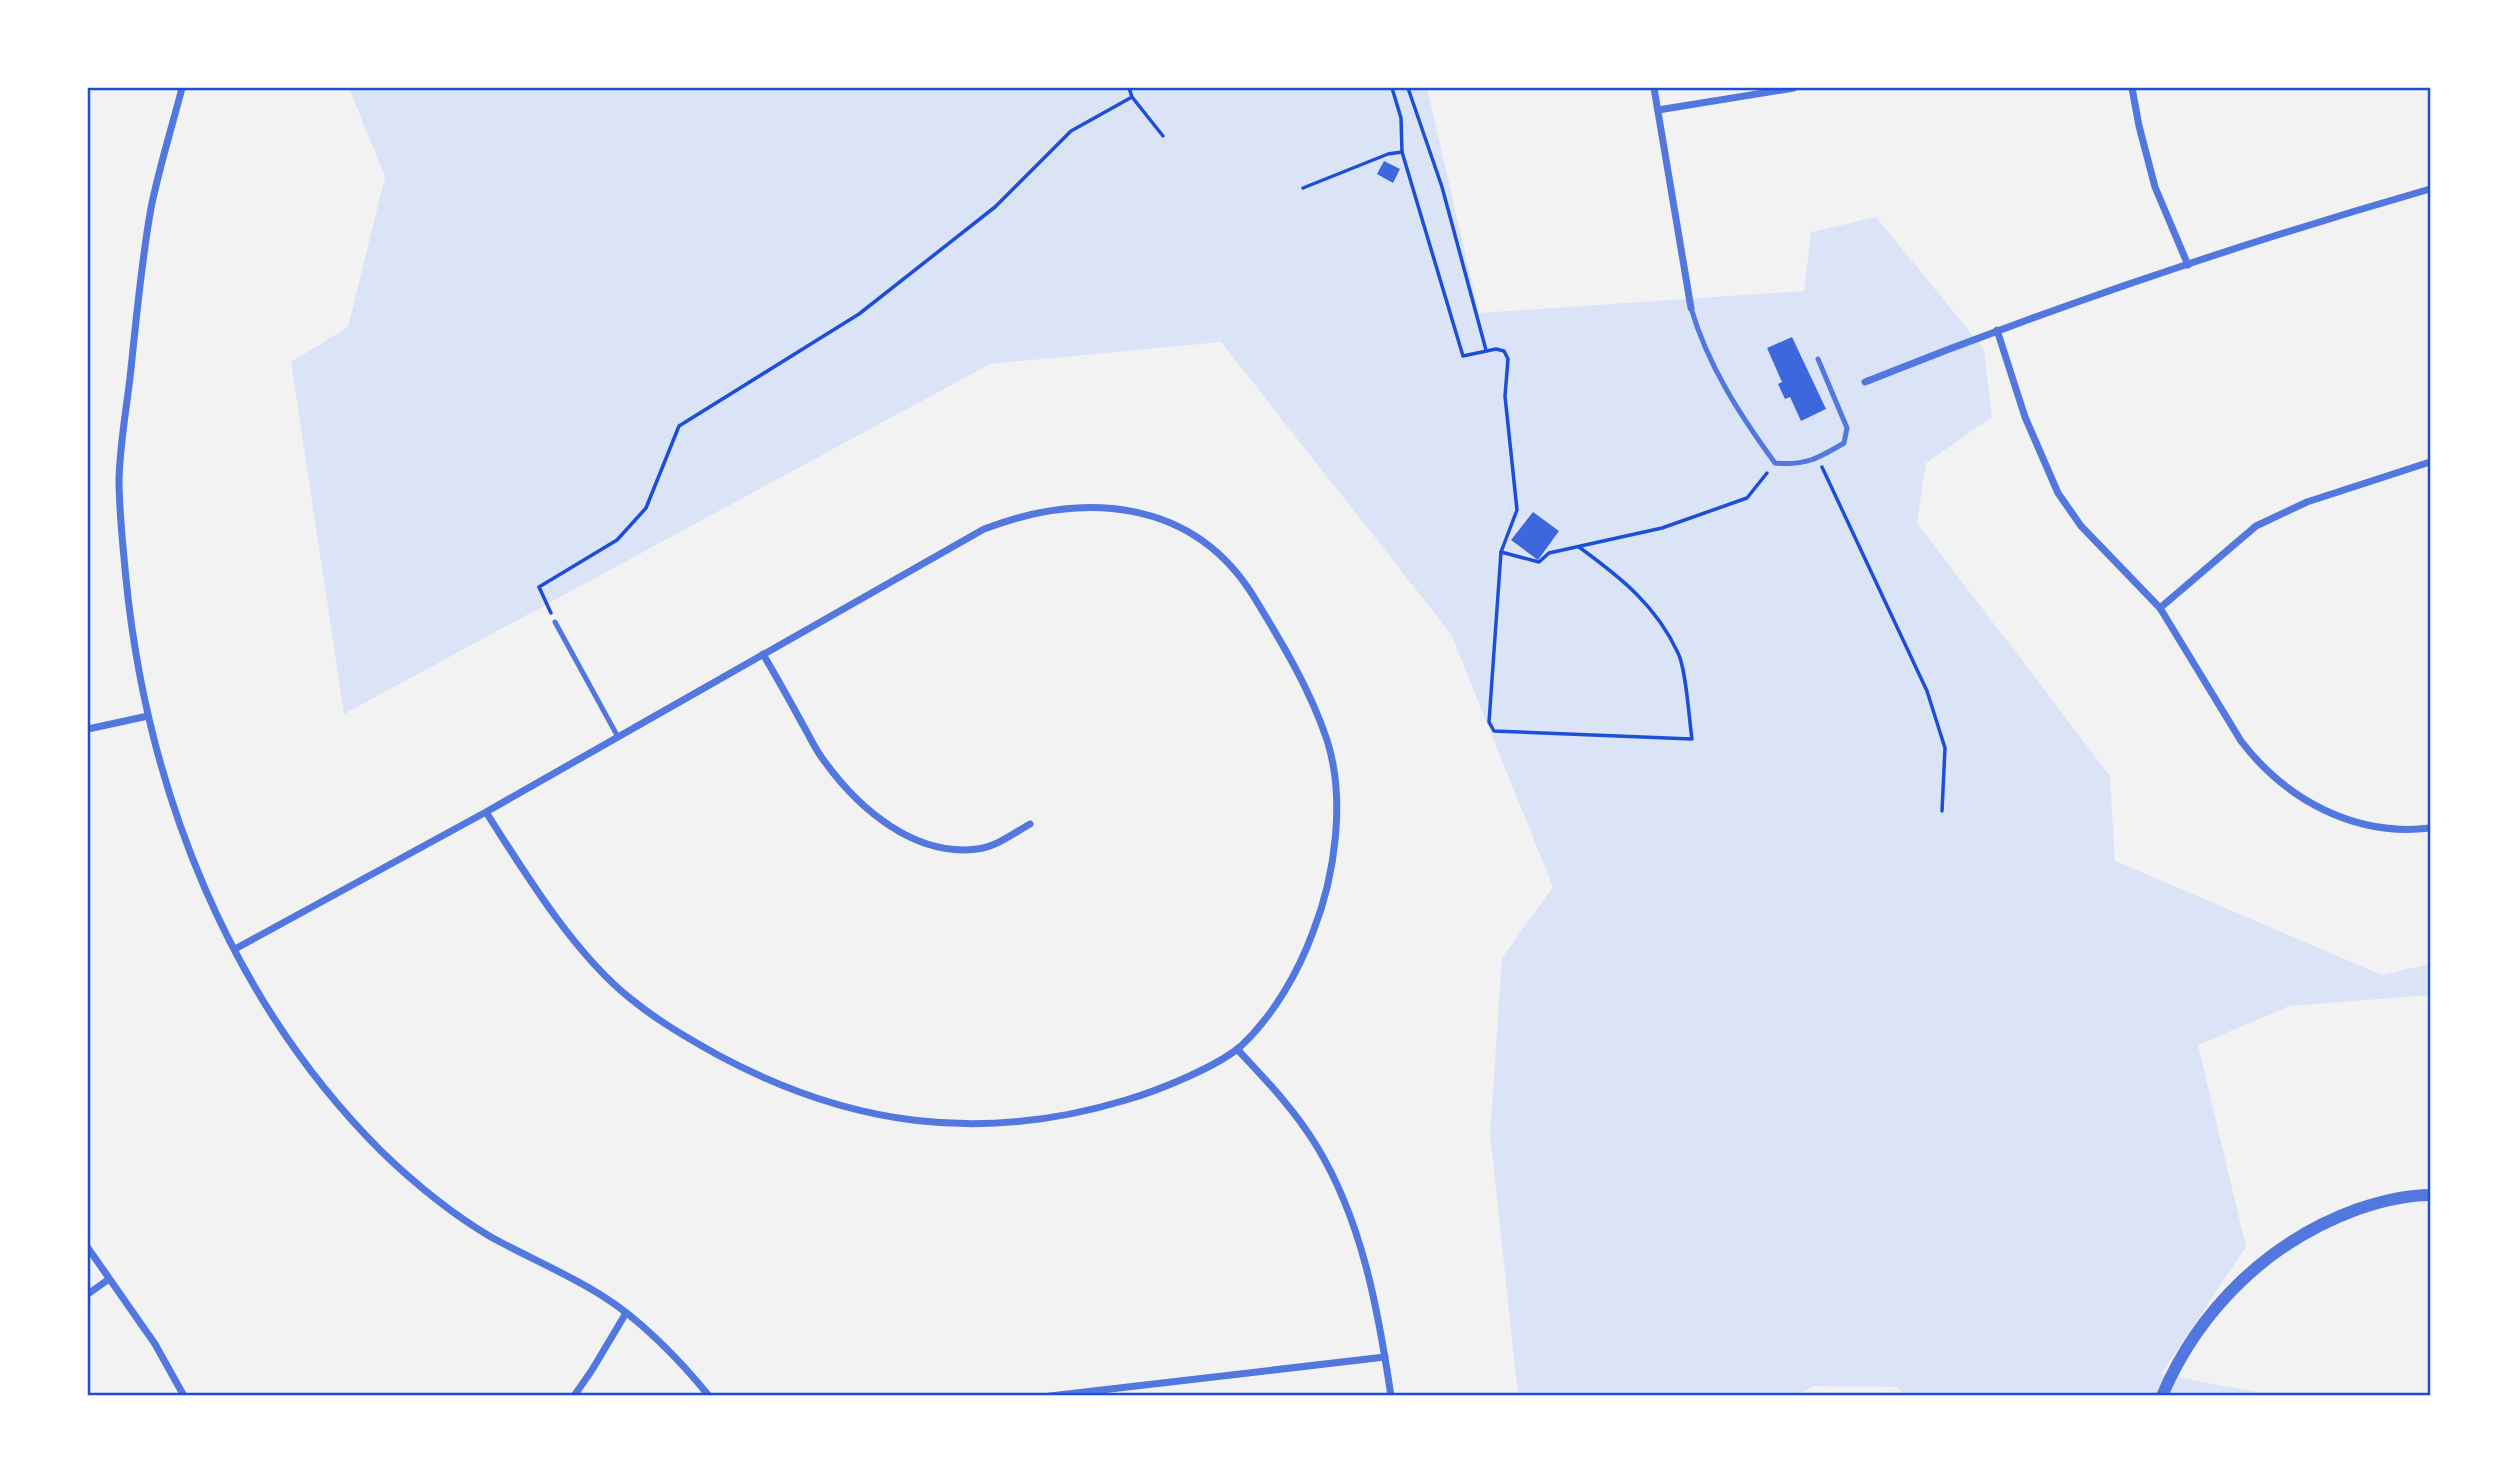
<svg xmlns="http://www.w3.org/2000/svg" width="2518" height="1483" viewBox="0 0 2518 1483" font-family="'DM Sans',sans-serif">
  <rect width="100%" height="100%" fill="#f2f2f2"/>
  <!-- green -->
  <polygon fill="#dbe4f7" points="349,88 1427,88 1479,313 1804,291 1811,232 1876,217 1984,349 1992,417 1926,463 1917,523 2110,776 2115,861 2382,975 2430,964 2430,995 2289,1006 2198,1045 2246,1247 2161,1374 2271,1395 1906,1396 1897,1387 1813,1386 1796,1396 1518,1395 1490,1134 1502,958 1553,887 1451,634 1221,342 990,364 344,714 291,362 348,327 385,177"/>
  <!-- building -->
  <g fill="#3d67dc">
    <polygon points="1384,161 1400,169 1393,183 1377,174"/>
    <polygon points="1792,337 1826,409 1801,421 1790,397 1785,399 1778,384 1782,382 1767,348"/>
    <polygon points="1533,512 1559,531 1538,560 1511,540"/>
  </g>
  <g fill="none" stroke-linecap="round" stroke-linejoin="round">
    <!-- path -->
    <g stroke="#1d4ed8" stroke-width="3.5">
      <polyline points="1129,88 1132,97 1163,136"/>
      <polyline points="1392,88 1401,118 1402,152 1463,356 1496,349 1504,351 1508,359 1505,396 1517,510 1501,552 1539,562 1549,553 1662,528 1747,498 1767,473"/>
      <polyline points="1408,88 1442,187 1486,350"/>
      <polyline points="1303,188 1388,154 1402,152"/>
      <polyline points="1822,467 1927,691 1945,748 1942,811"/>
      <path d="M 1501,552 L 1489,722 L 1494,731 L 1692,739 C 1689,719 1686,668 1678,653 C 1656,605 1620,577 1579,547"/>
      <polyline points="551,613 539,587 617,540 646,508 679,426 859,314 995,207 1071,131 1132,97"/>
    </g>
    <!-- service -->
    <g stroke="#5277de" stroke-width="5">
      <path d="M 1691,308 C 1708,366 1740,415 1775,463 C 1805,466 1819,458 1844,443 L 1847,428 L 1818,359"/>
      <polyline points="555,622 618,737"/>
    </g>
    <!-- minor -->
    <g stroke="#5277de" stroke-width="7">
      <path d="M 182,88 C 172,127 159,168 151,208 C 141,264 136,322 130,378 C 126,411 120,445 119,479 C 119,512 123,546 126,579 C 147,790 229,999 381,1151 C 413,1182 452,1214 491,1237 C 527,1257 566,1273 601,1295 C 640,1319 680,1360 709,1396"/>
      <polyline points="1654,88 1691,308"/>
      <polyline points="2132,88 2139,126 2155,187 2188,265"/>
      <polyline points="1658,110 1794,88"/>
      <path d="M 1997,330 L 2025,417 L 2058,493 L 2081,526 L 2160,608 L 2241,741 C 2286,800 2355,837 2430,828"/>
      <path d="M 1865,382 C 2050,308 2239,244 2430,189"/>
      <polyline points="2160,608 2256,526 2307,502 2430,462"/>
      <path d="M 763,654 C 777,678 790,701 803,725 C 810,737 816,751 825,762 C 859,809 915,857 977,849 C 996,847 1014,833 1030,824"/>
      <polyline points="88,729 148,716"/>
      <path d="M 235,949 L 486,812 L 984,529 C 1083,491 1193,498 1254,597 C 1282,643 1310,689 1327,740 C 1346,799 1335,876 1313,932 C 1298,973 1273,1016 1241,1046 C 1217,1067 1157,1091 1126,1100 C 981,1144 849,1126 716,1054 C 686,1037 658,1021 631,999 C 575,955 524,872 486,812"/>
      <path d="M 1237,1049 C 1266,1080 1294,1109 1316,1145 C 1362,1220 1378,1309 1391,1396"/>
      <polyline points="88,1248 155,1344 184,1396"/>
      <polyline points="88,1294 109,1279"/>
      <polyline points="574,1396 592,1370 626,1313"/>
      <polyline points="1050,1396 1385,1357"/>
    </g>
    <!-- tertiary -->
    <path stroke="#5277de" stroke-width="12" d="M 2162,1396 C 2199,1309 2269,1241 2358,1209 C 2382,1201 2405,1195 2430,1195"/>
  </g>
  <!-- border -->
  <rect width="2518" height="1483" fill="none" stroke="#ffffff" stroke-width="178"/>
  <rect x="89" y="89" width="2340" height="1305" fill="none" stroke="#1d4ed8" stroke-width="2.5"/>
</svg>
